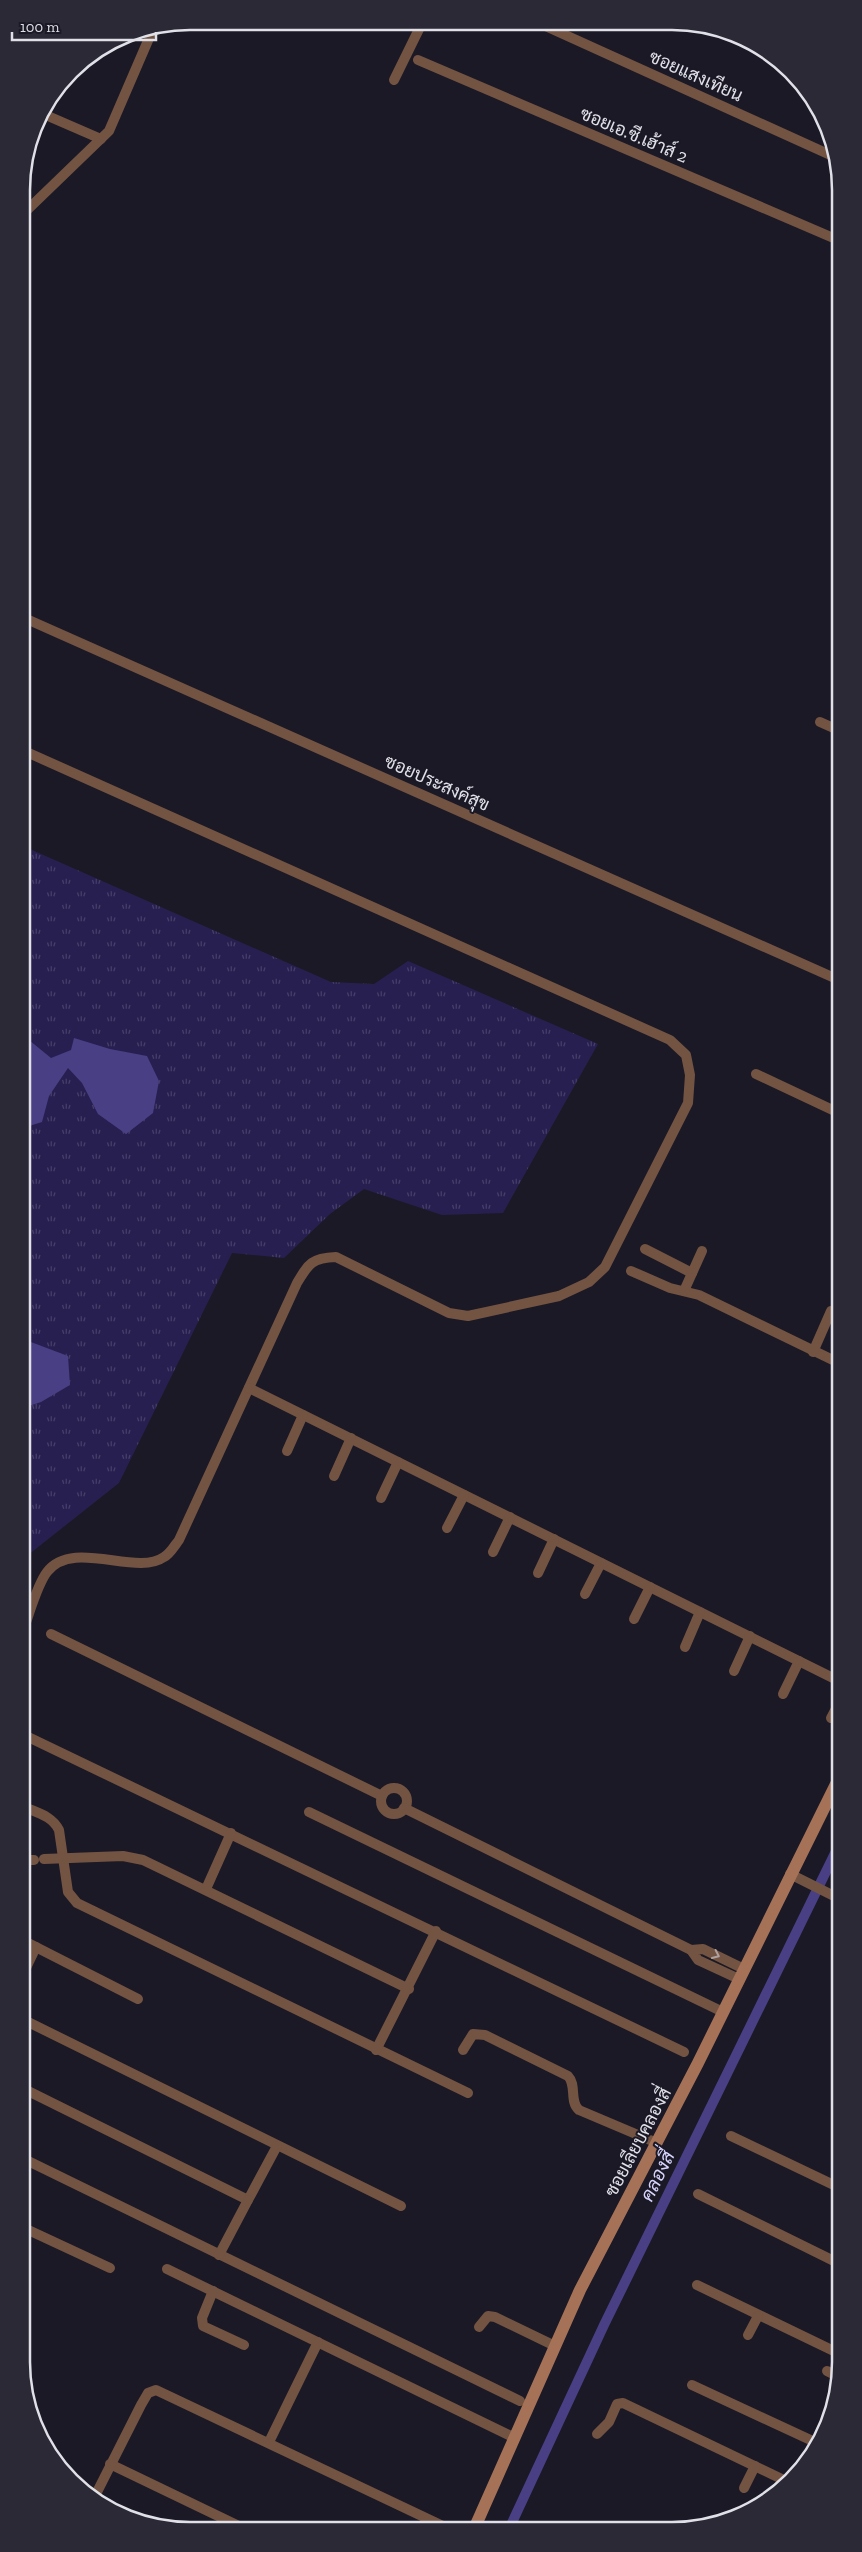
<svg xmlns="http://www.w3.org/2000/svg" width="862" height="2552" viewBox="0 0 862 2552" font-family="'Zilla Slab',Sarabun,serif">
  <defs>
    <pattern id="grass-tufts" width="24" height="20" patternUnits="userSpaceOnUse" patternTransform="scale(1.25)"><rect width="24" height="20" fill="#271f50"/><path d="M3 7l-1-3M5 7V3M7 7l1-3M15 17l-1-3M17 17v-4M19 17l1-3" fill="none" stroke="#463f69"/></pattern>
  </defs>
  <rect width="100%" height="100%" fill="#1a1925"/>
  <!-- grass -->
  <polygon fill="url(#grass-tufts)" points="23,846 331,982 374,984 408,961 598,1044 503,1213 442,1215 364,1189 330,1214 284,1258 232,1253 119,1483 23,1559"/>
  <!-- water -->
  <g fill="#493f84">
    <polygon points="23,998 30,999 29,1040 51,1058 71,1050 74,1038 110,1049 147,1056 159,1081 153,1113 126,1134 98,1114 82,1083 68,1068 49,1096 42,1122 23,1128"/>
    <polygon points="23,1339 68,1356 70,1385 41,1402 23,1408"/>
  </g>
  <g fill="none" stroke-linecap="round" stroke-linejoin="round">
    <!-- canal -->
    <polyline stroke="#493f84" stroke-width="10" points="510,2527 604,2325 840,1843"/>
    <!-- street -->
    <g stroke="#735342" stroke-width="10">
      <polyline points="541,24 837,158"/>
      <polyline points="418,60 838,240"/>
      <polyline points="394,80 422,23"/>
      <polyline points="41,113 101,139"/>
      <polyline points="22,215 109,131 153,29"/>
      <polyline points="22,617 839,980"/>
      <polyline points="820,722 838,730"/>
      <path d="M 22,750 L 670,1040 L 686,1055 L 690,1075 L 688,1103 L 605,1267 L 589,1282 L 559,1296 L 468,1316 L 449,1313 L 336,1257 C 312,1258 309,1263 297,1283 L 179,1540 C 175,1545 170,1554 164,1557 C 136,1577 73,1538 47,1572 C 37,1585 30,1612 24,1628"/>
      <polyline points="756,1074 839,1113"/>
      <polyline points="645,1249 692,1273"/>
      <polyline points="631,1271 670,1288 699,1295 839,1363"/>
      <polyline points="684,1291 702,1251"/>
      <polyline points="813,1352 831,1311"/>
      <polyline points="249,1388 839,1681"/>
      <polyline points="287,1451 303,1415"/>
      <polyline points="334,1476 351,1438"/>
      <polyline points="381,1498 398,1462"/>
      <polyline points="447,1528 464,1495"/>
      <polyline points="493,1552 510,1517"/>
      <polyline points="538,1573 554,1539"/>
      <polyline points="585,1594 601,1563"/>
      <polyline points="634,1619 650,1587"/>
      <polyline points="51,1634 382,1796"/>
      <polyline points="685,1647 700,1612"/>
      <polyline points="734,1671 750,1636"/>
      <polyline points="783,1694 799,1661"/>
      <polyline points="831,1718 840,1701"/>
      <polyline points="24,1735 684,2052"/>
      <circle cx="394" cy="1801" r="13"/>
      <path d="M 24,1807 C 38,1813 52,1816 59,1830 L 68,1892 L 77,1903 L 468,2093"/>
      <polyline points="404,1808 691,1950"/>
      <polyline points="309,1812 723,2012"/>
      <polyline points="44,1859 123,1856 143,1860 409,1989"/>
      <polyline points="24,1860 34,1860"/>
      <polyline points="790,1874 840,1899"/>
      <polyline points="206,1889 231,1833"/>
      <polyline points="24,1941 138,1999"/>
      <polyline points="24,1972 36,1947"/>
      <polyline points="739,1979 698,1960 691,1950 703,1949 744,1969"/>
      <polyline points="24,2020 401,2206"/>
      <polyline points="376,2050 436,1931"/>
      <path d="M 463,2050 L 473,2034 L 485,2035 L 568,2076 C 577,2085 569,2102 579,2110 L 657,2143"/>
      <polyline points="24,2089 248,2200 277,2146"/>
      <polyline points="731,2136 840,2188"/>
      <polyline points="24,2159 520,2401"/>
      <polyline points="698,2194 840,2264"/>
      <polyline points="24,2228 110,2268"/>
      <polyline points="219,2255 248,2200"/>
      <polyline points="167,2269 515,2438"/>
      <polyline points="697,2285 840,2354"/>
      <polyline points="213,2291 202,2318 203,2326 244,2345"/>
      <polyline points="479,2327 488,2316 495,2317 555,2346"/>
      <polyline points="748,2335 758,2316"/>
      <polyline points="827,2371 839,2377"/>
      <polyline points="692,2385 817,2443"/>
      <polyline points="597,2434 609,2422 617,2404 623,2403 788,2482"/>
      <polyline points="269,2442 318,2342"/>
      <polyline points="110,2464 243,2528"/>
      <polyline points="744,2488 755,2466"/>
      <polyline points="94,2498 141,2405 148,2393 156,2390 445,2527"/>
    </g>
    <!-- secondary -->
    <polyline stroke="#a67257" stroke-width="12" points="475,2527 580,2290 698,2063 840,1776"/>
  </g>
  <!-- one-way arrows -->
  <defs><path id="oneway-chevron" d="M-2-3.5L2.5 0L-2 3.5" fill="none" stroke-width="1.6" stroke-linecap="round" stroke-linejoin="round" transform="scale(1.25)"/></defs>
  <use stroke="#afa19d" href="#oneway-chevron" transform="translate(716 1955) rotate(25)"/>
  <g text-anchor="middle" stroke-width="4" stroke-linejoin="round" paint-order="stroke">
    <!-- street labels -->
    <g font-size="18" fill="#e0e0e8" stroke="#1a1925">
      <text transform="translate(696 76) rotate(24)" y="6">ซอยแสงเทียน</text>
      <text transform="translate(634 135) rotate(23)" y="6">ซอยเอ.ซี.เฮ้าส์ 2</text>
      <text transform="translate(437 783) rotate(24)" y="6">ซอยประสงค์สุข</text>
      <text transform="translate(638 2142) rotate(-62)" y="6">ซอยเลียบคลองสี่</text>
    </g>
    <!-- water labels -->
    <g font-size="19" font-style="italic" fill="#d7d5fe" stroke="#1a1925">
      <text transform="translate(657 2176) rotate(-64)" y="7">คลองสี่</text>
    </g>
  </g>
  <!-- crop -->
  <path d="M0 0H862V2552H0ZM190 30H672A160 160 0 0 1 832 190V2362A160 160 0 0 1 672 2522H190A160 160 0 0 1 30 2362V190A160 160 0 0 1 190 30Z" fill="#2a2935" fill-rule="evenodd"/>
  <path fill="none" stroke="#e0e0e8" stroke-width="2.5" d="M190 30H672A160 160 0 0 1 832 190V2362A160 160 0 0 1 672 2522H190A160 160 0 0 1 30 2362V190A160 160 0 0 1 190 30Z"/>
  <!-- scale -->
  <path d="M12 32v8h144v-8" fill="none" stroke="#e0e0e8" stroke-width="2.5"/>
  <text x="20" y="32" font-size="15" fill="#e0e0e8" stroke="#1a1925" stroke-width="4" paint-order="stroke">100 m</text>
</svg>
